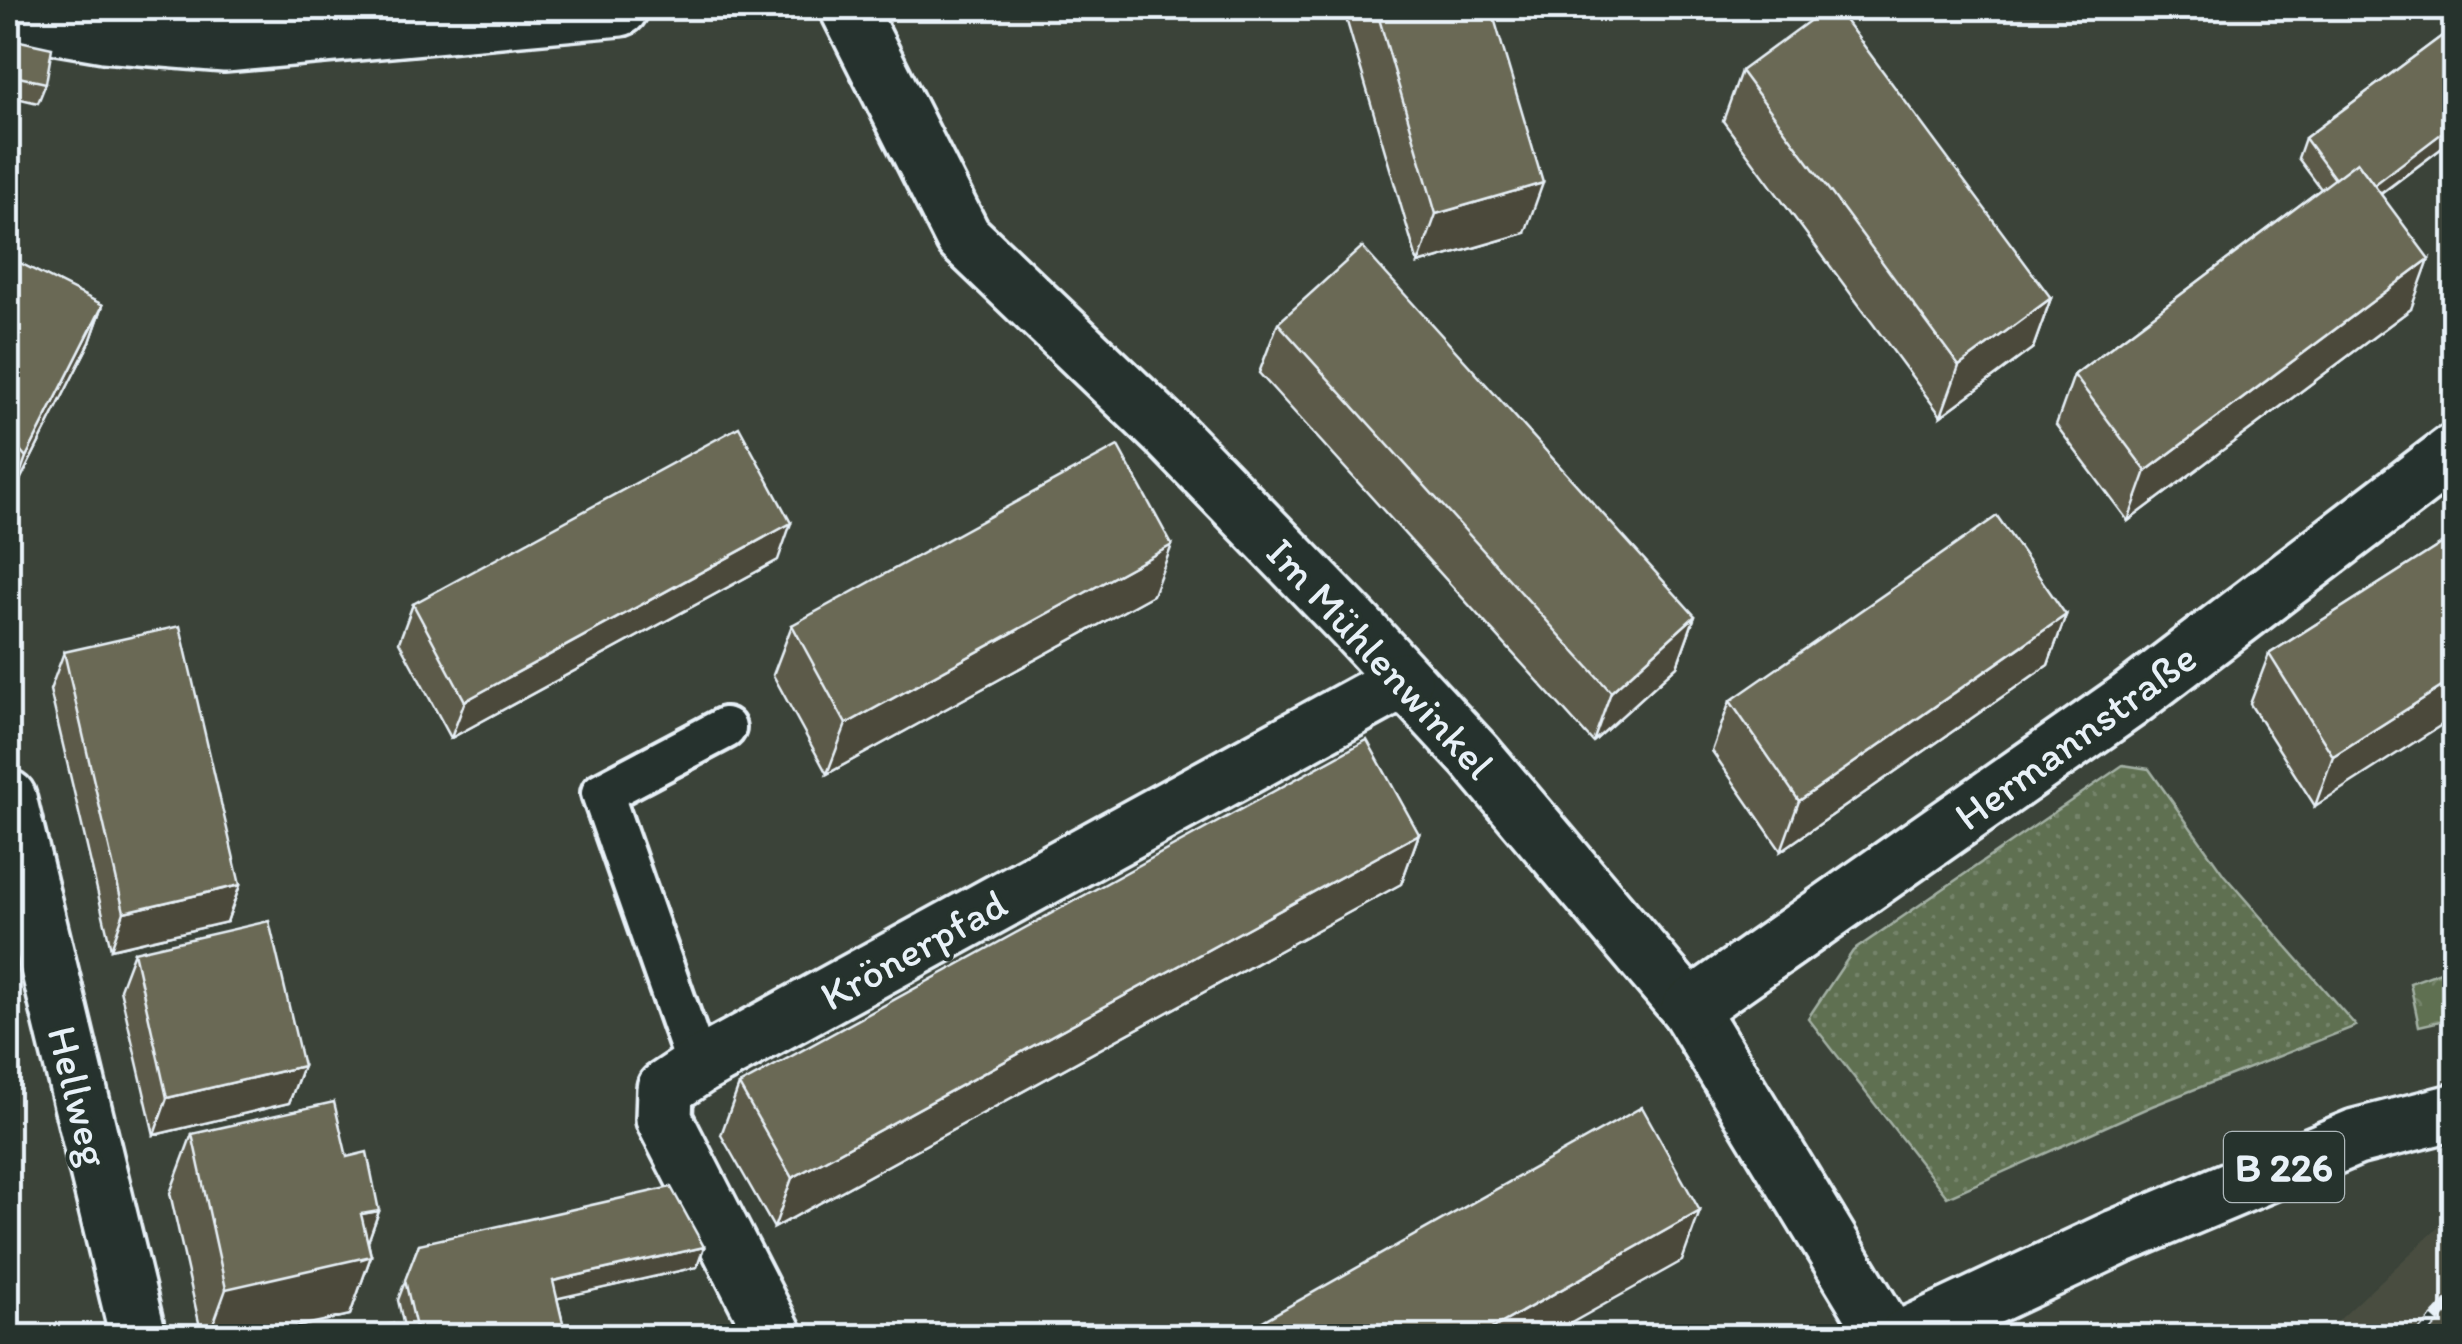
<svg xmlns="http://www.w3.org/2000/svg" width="2462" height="1344" viewBox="0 0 2462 1344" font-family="Itim,sans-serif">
  <defs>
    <pattern id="grass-dots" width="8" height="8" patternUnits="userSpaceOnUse" patternTransform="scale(2.5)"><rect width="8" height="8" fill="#5e6f51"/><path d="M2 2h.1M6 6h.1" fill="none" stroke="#75846b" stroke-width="1.8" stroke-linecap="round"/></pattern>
    <pattern id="forest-crowns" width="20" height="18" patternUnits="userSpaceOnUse" patternTransform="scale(2.5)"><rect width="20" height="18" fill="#5e6f51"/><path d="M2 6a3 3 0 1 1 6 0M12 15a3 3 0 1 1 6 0" fill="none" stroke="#75846b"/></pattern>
  </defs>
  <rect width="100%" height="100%" fill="#3b4339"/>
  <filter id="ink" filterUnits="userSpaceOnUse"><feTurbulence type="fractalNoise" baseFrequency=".01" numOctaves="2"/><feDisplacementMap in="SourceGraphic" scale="20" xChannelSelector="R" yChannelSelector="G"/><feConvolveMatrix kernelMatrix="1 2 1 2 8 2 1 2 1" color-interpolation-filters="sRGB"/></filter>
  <g filter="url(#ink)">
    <!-- built -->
    <polygon fill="#494e41" points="2454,1213 2454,1336 2322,1336"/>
    <!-- grass -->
    <polygon fill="url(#grass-dots)" stroke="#a3b0a4" stroke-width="2.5" points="2123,765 2149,769 2224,875 2356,1026 2152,1106 1947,1197 1808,1018 1853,951"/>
    <!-- forest -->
    <polygon fill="url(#forest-crowns)" stroke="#a3b0a4" stroke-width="2.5" points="2454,967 2454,1018 2419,1026 2410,983"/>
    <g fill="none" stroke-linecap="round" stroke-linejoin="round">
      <defs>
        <polyline id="lane" points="698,1067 602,793 725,728"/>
        <g id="street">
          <polyline points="848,8 963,237 1170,435 1353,624 1475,756 1689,1009 1887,1336"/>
          <polyline points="8,21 34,22 104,34 225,44 620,8"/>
          <polyline points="8,798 138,1336"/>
          <polyline points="1689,1009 2128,701 2454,452"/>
          <polyline points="775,1336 664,1119 665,1089 698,1067 1404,680"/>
        </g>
        <polyline id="primary" points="1907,1336 2118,1237 2356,1137 2454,1112"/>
      </defs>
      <!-- lane casing -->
      <use href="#lane" stroke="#e8f1f8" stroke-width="48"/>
      <!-- street casing -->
      <use href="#street" stroke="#e8f1f8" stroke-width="62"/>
      <!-- primary casing -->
      <use href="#primary" stroke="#e8f1f8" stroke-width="62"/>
      <!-- lane -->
      <use href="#lane" stroke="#26332d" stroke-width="40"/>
      <!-- street -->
      <use href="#street" stroke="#26332d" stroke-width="55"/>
      <!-- primary -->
      <use href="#primary" stroke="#26332d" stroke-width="55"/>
      <defs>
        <polyline id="rail" points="2420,1336 2454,1299"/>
      </defs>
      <!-- rail casing -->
      <use href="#rail" stroke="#e8f1f8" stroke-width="11"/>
      <!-- rail -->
      <use href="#rail" stroke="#26332d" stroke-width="8" stroke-dasharray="22" stroke-linecap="butt"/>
    </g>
    <!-- wall -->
    <g fill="#5c5a48" stroke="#e8f1f8" stroke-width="2.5">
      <polygon points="1343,8 1491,8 1525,233 1418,264"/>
      <polygon points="2454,27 2454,139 2381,194 2411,309 2128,521 2056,425 2074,375 2321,189 2298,158 2305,138"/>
      <polygon points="20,41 46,83 38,103 8,96 13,61"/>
      <polygon points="1741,71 2051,298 2033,348 1941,416 1723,121"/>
      <polygon points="8,257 103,305 90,342 13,494 8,488"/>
      <polygon points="1278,323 1695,616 1677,666 1593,742 1259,373"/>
      <polygon points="2454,536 2315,806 2250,704 2269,654"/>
      <polygon points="778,560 451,738 399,642 413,604"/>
      <polygon points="1153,595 827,774 773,675 792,625"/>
      <polygon points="2066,615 2048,665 1781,851 1712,751 1730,701"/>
      <polygon points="64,652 240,885 227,922 111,949 50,690"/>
      <polygon points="1419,834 1401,884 774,1228 721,1135 739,1085"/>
      <polygon points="134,952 303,1066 289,1103 154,1135 120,989"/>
      <polygon points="192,1134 347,1157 379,1211 368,1241 371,1256 350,1315 256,1336 202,1336 170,1193"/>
      <polygon points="419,1244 704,1247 697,1267 557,1298 566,1336 406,1336 398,1300"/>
    </g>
    <!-- shaded-wall -->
    <g fill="#4b4a3b" stroke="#e8f1f8" stroke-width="2.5">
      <polygon points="2454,124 2454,139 2344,221 2351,201"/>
      <polygon points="1543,183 1525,233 1418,264 1436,214"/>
      <polygon points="2429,259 2411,309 2128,521 2146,471"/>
      <polygon points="2051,298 2033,348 1941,416 1959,366"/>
      <polygon points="103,305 90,342 13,494 26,457"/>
      <polygon points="791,523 778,560 451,738 465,701"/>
      <polygon points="1172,545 1153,595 827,774 846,724"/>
      <polygon points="2066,615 2048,665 1781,851 1799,801"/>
      <polygon points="1695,616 1677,666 1593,742 1611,692"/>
      <polygon points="2454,679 2454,717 2315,806 2333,756"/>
      <polygon points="1419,834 1401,884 774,1228 792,1178"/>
      <polygon points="240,885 227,922 111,949 124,912"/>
      <polygon points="303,1066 289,1103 154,1135 167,1098"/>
      <polygon points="379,1211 362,1259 371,1256 350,1315 256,1336 209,1336 226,1289 361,1214"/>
      <polygon points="1700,1211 1682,1261 1548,1336 1479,1336"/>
      <polygon points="704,1247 697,1267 546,1301 553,1281"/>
    </g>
    <!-- building -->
    <g fill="#6b6954" stroke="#e8f1f8" stroke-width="2.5">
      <polygon points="1376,8 1491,8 1543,183 1436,214"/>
      <polygon points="1827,8 1836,8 2051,298 1959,366 1741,71"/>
      <polygon points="2454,27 2454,124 2374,185 2357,162 2335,179 2305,138"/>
      <polygon points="20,41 52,48 46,83 14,76"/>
      <polygon points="2357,162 2429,259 2146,471 2074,375"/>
      <polygon points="1362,247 1695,616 1611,692 1278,323"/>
      <polygon points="8,257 103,305 26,457 8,436"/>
      <polygon points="739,427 791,523 465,701 413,604"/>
      <polygon points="1118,446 1172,545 846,724 792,625"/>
      <polygon points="1997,516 2066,615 1799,801 1730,701"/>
      <polygon points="2454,536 2454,679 2333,756 2269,654"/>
      <polygon points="180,626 240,885 124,912 64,652"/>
      <polygon points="1367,740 1419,834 792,1178 739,1085"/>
      <polygon points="269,921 303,1066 167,1098 134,952"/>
      <polygon points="334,1102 347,1157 367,1152 379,1211 361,1214 371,1256 226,1289 192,1134"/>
      <polygon points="1642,1107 1700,1211 1479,1336 1236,1336"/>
      <polygon points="671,1187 704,1247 553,1281 566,1336 418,1336 405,1280 419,1244"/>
      <polygon points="393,1324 395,1336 339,1336"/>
    </g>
  </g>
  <g text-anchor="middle" stroke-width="8" stroke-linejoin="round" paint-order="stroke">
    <!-- shield labels -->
    <rect fill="#26332d" stroke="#aeb8bb" stroke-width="2.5" x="2224" y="1132" width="120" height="70" rx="8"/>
    <g font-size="40" font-weight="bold" fill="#e8f1f8">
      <text x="2284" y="1181">B 226</text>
    </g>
    <!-- street labels -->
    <g font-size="42" fill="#e8f1f8" stroke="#26332d">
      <text transform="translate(1381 658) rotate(47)" y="15">Im Mühlenwinkel</text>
      <text transform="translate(2075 736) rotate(-36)" y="15">Hermannstraße</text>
      <text transform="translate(913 949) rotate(-29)" y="15">Krönerpfad</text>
      <text transform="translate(79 1096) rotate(76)" y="15">Hellweg</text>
    </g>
  </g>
  <!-- margin -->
  <rect width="2462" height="1344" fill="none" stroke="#26332d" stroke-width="40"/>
  <rect x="20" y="20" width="2422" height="1304" fill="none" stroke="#e8f1f8" stroke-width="4" filter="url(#ink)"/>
</svg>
